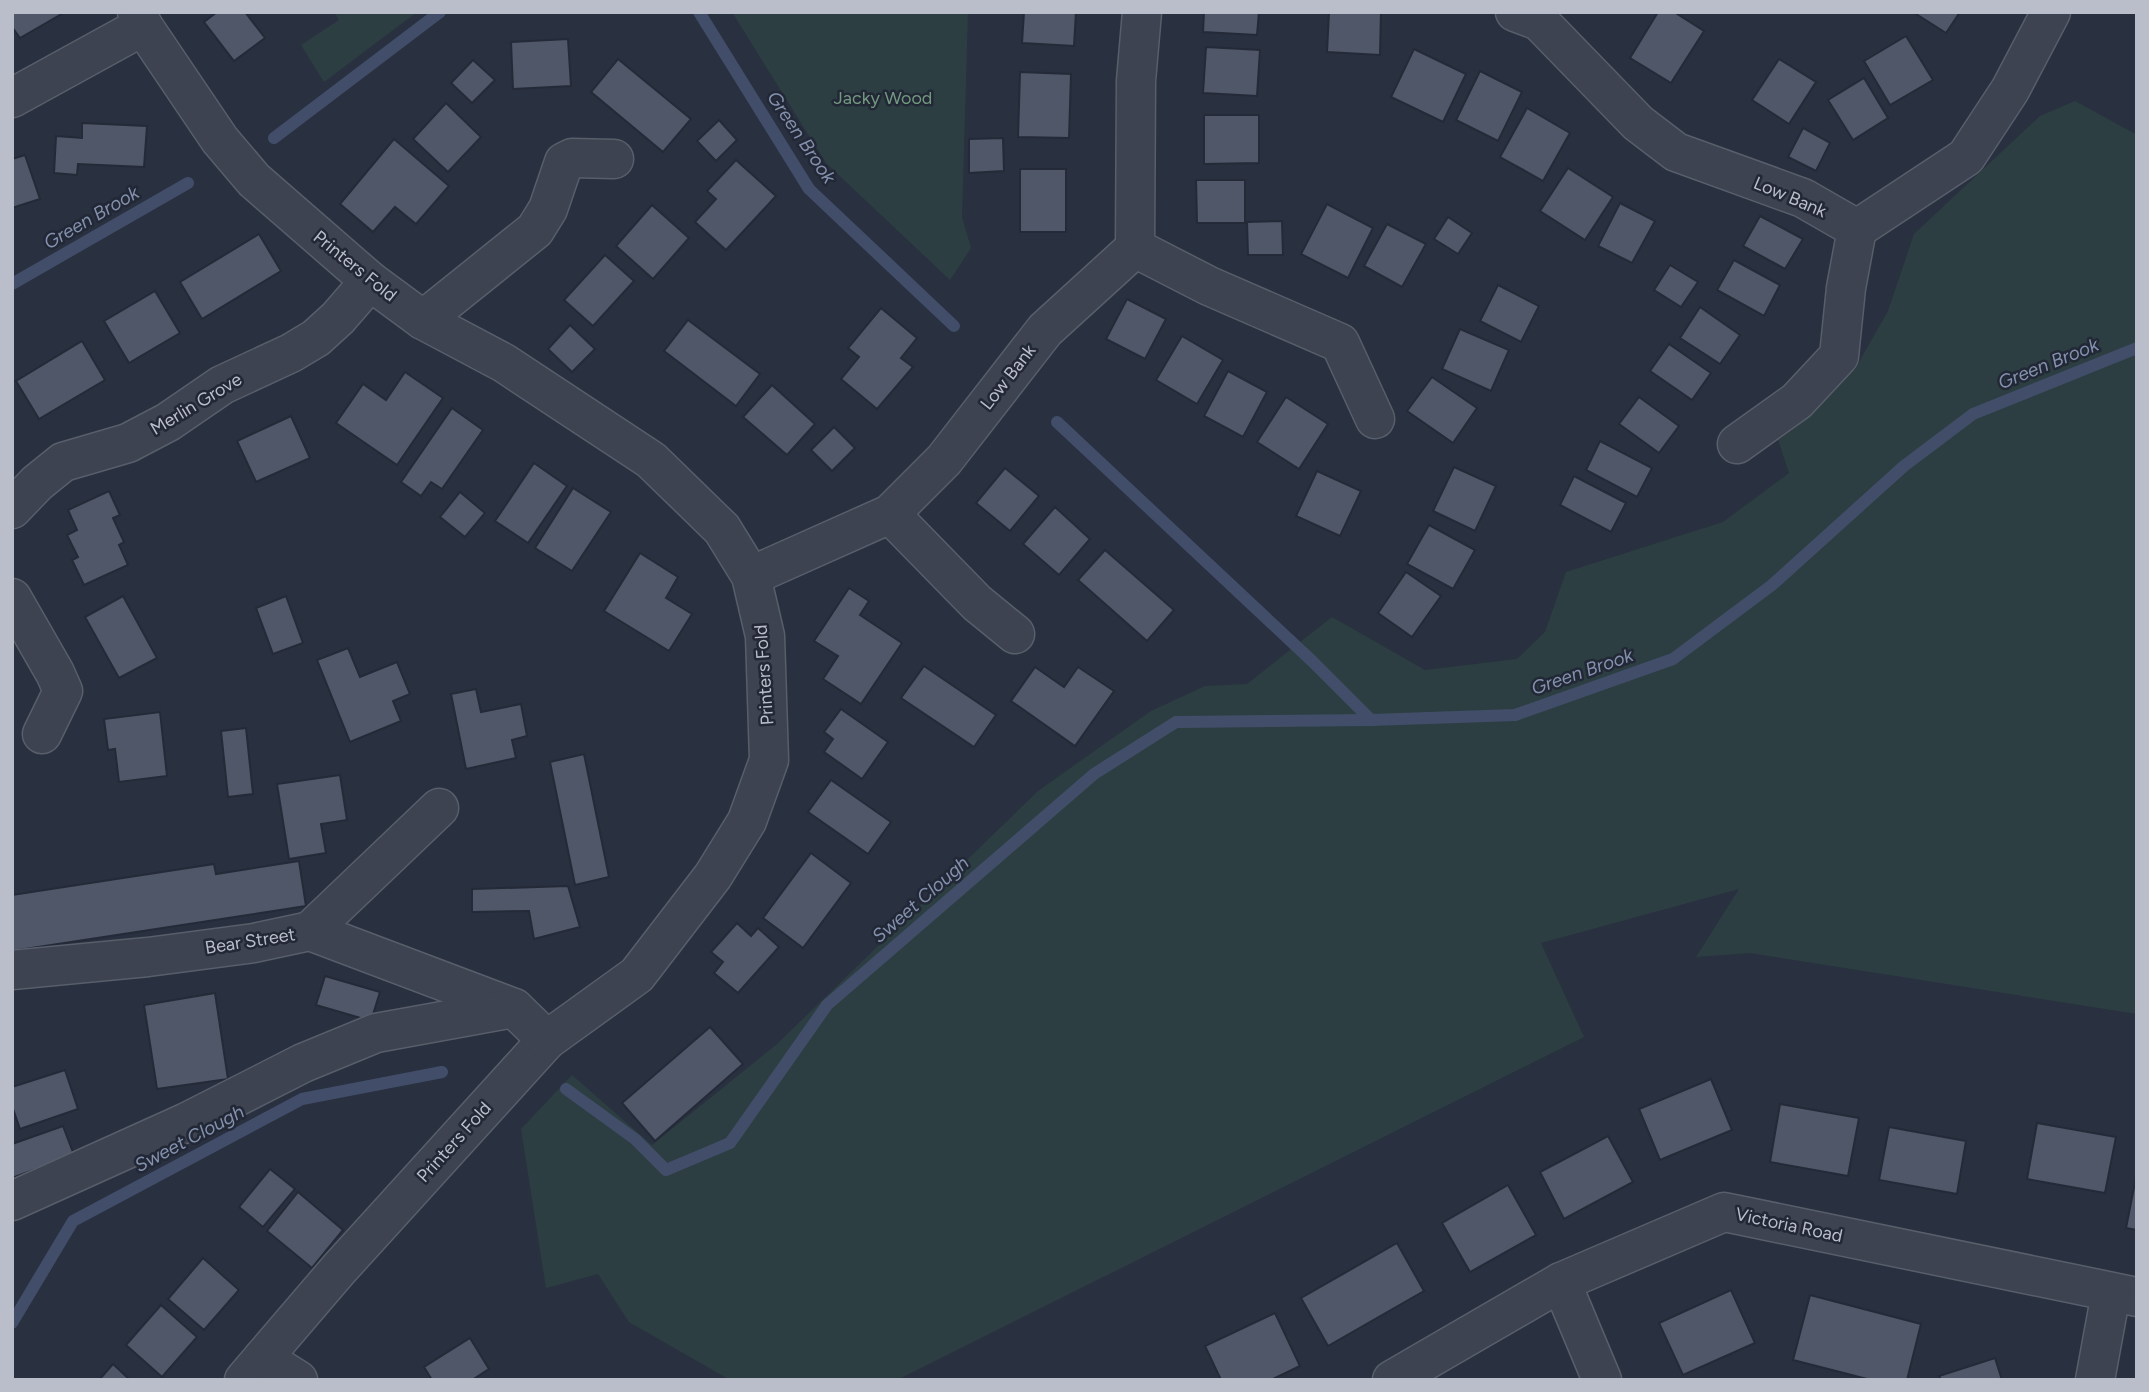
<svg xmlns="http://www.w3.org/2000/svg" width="2149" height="1392" viewBox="0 0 2149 1392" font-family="Figtree,sans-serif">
  <rect width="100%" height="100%" fill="#293040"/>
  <!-- green -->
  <g fill="#2c3e42">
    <polygon points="334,12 417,12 324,82 301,45 339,20"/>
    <polygon points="732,12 968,12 962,217 971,248 950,280 826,163"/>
    <polygon points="2075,101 2137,135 2137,1014 1750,953 1696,957 1739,889 1541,943 1584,1037 897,1380 730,1380 629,1322 598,1274 546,1288 521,1129 572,1075 652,1145 777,1044 1038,791 1151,711 1205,686 1247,684 1332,617 1425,670 1517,659 1545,632 1566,572 1723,522 1789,473 1776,433 1855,369 1888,311 1914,234 2040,116"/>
  </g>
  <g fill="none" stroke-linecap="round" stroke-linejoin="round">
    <!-- stream -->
    <g stroke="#424e69" stroke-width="12">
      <polyline points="699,12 809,189 954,326"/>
      <polyline points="274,138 440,12"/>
      <polyline points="12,284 188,183"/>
      <polyline points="1057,422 1312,661 1371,720 1515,715 1673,659 1772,585 1904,466 1973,414 2137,348"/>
      <polyline points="566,1089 635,1139 666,1170 730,1143 827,1005 1094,774 1176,722 1371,720"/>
      <polyline points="12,1323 73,1221 302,1099 442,1072"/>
    </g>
  </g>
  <!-- building -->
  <g fill="#4f5768" stroke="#242a37" stroke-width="2">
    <polygon points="12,12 65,12 20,38 12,27"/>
    <polygon points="217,12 245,12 265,38 234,61 204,22"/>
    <polygon points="1024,12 1076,12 1074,46 1022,43"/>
    <polygon points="1204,12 1259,12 1257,35 1203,32"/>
    <polygon points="1329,12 1381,12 1380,55 1327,52"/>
    <polygon points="1658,12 1674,12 1704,31 1671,83 1630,58"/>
    <polygon points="1913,12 1960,12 1946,33"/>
    <polygon points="1906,36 1933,80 1890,105 1864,61"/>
    <polygon points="568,39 571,86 513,89 511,42"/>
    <polygon points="1206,47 1260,50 1257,96 1203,93"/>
    <polygon points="1414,49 1466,74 1443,122 1391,97"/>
    <polygon points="618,59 691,119 663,152 591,92"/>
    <polygon points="1779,59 1816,82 1789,124 1752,100"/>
    <polygon points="473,60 495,80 472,103 451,83"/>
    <polygon points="1480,71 1522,92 1498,141 1456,120"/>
    <polygon points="1020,72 1071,74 1069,138 1018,137"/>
    <polygon points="1864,78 1888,118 1853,140 1828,100"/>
    <polygon points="446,103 481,137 448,172 413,139"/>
    <polygon points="1527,108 1570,133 1543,181 1500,157"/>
    <polygon points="1204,115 1259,115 1259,163 1204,164"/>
    <polygon points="719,120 737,140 716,161 697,141"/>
    <polygon points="82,123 147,126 144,167 78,164 77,175 54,173 56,136 82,138"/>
    <polygon points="1803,128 1830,143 1816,171 1788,157"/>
    <polygon points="1003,138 1004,171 969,173 969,139"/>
    <polygon points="394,139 449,186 416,224 395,207 373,232 340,204"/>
    <polygon points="25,155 40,199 12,208 12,159"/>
    <polygon points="736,160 776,196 726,250 695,222 716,199 707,191"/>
    <polygon points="1568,168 1613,197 1585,240 1540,211"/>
    <rect x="1020" y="169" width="46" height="63"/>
    <polygon points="1196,180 1245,180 1245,223 1197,223"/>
    <polygon points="1620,203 1655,221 1632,263 1598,246"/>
    <polygon points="1327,204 1373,228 1348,278 1301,254"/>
    <polygon points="652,205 689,238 653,279 616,246"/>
    <polygon points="1760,216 1803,239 1785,269 1743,246"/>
    <polygon points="1448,217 1472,233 1458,254 1434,239"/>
    <polygon points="1282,221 1283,255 1248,255 1247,222"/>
    <polygon points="1387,224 1426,244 1402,287 1364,266"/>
    <polygon points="259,234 281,271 202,319 180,282"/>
    <polygon points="605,255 634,281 593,326 564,300"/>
    <polygon points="1734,260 1780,285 1764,316 1717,290"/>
    <polygon points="1670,265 1698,282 1681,307 1654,290"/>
    <polygon points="1498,285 1539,306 1521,342 1480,321"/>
    <polygon points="155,291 180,333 129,363 104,321"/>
    <polygon points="1127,299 1166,319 1145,359 1106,339"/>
    <polygon points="1700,307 1740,335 1720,364 1680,338"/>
    <polygon points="881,308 917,338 901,358 913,367 877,409 841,379 859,357 848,348"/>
    <polygon points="688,320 760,374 736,406 664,351"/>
    <polygon points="570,325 595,349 572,372 548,349"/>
    <polygon points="1460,329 1509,350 1491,391 1442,369"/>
    <polygon points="1182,336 1223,360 1197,404 1156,380"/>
    <polygon points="82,341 105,380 39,419 16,381"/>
    <polygon points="1669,344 1711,373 1692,400 1650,371"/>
    <polygon points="1228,371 1267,392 1243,437 1204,416"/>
    <polygon points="405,372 443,398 397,465 336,423 363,384 386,400"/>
    <polygon points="1432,377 1477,408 1453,443 1407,411"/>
    <polygon points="772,385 815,424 787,455 743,417"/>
    <polygon points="1286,397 1328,424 1299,469 1257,442"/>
    <polygon points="1639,397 1679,426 1659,453 1619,424"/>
    <polygon points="452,408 483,430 442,489 431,482 421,496 401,482"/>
    <polygon points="291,416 310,458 256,482 237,441"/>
    <polygon points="834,427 855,448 832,471 811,450"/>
    <polygon points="1600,441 1652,468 1637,497 1586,470"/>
    <polygon points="534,463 567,486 528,543 495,521"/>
    <polygon points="1454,467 1496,486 1475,531 1433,511"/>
    <polygon points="1005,468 1039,496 1010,531 976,503"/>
    <polygon points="1317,471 1361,491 1340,536 1296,516"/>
    <polygon points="1574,476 1626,503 1611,532 1560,505"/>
    <polygon points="573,488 611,512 572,571 535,548"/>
    <polygon points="109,491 120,515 113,518 124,542 119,545 128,565 84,585 72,560 78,557 67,535 77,530 68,510"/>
    <polygon points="460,492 485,513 465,537 440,517"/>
    <polygon points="1055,507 1090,539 1059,575 1023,544"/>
    <polygon points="1429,525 1475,550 1453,589 1407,564"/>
    <polygon points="1105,550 1174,610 1147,641 1078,580"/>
    <polygon points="640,553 678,577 666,598 692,614 669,651 604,611"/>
    <polygon points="1406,572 1441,596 1412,637 1378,613"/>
    <polygon points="849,588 869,601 860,615 902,643 861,704 823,679 838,656 814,641"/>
    <polygon points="123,596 157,658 119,678 85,617"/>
    <polygon points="286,596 303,643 273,654 256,608"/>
    <polygon points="348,648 360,677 397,662 410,694 393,701 401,721 350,742 317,660"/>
    <polygon points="924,666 996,715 974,747 901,698"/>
    <polygon points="1035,667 1064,687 1078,667 1114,691 1075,746 1011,701"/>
    <polygon points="476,689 481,712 521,704 527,736 512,740 516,758 466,769 451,694"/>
    <polygon points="841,709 888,742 862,779 824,752 833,739 824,732"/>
    <polygon points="160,712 167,776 119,782 115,749 108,750 104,719"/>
    <polygon points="246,728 253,794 228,797 221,731"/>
    <polygon points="584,754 609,877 575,885 550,762"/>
    <polygon points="340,775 347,820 321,824 326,853 289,859 277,784"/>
    <polygon points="831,780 891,822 868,854 808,812"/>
    <polygon points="811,853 851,883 803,948 763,918"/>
    <polygon points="299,861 306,906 12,951 12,895 214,864 216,874"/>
    <polygon points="568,886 580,927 534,939 529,911 472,912 472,889"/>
    <polygon points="737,923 751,936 758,928 779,947 738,993 714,973 723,962 711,952"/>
    <polygon points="325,976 380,992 371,1021 316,1005"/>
    <polygon points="215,993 228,1079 157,1089 144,1005"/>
    <polygon points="710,1027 743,1064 655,1141 622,1103"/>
    <polygon points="65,1070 78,1109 20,1129 12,1106 12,1087"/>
    <polygon points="1711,1079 1732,1130 1660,1160 1639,1109"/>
    <polygon points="1780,1104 1859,1118 1848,1176 1770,1162"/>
    <polygon points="2037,1123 2116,1137 2105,1193 2027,1179"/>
    <polygon points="63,1126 74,1155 12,1178 12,1144"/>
    <polygon points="1889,1127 1966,1141 1957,1194 1879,1180"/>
    <polygon points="1608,1136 1633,1182 1564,1219 1540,1172"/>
    <polygon points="270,1169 295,1189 263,1227 239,1207"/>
    <polygon points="2137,1172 2137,1230 2126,1228"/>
    <polygon points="1508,1185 1536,1235 1470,1272 1442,1223"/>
    <polygon points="298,1192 343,1230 312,1268 267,1231"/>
    <polygon points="1397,1243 1424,1291 1328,1346 1301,1298"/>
    <polygon points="203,1258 239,1290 204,1330 168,1299"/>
    <polygon points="1731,1290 1755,1343 1683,1375 1659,1323"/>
    <polygon points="1810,1295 1921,1324 1907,1380 1871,1380 1793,1360"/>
    <polygon points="161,1305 197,1337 162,1377 126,1345"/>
    <polygon points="1275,1313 1300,1366 1271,1380 1221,1380 1205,1346"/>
    <polygon points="470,1338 489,1369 472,1380 432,1380 424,1367"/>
    <polygon points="1995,1358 2002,1380 1941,1380 1939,1376"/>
    <polygon points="113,1364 130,1380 99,1380"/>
  </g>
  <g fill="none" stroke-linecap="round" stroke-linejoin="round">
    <defs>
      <g id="minor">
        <polyline points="137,12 143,26 220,140 254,180 370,281 423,320 504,363 651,460 722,529 751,576 765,636 769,760 747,821 713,876 637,975 547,1040 339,1269 244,1380"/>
        <polyline points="1515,12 1539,21 1638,123 1676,152 1803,198 1857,229 1846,288 1839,356 1797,401 1737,444"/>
        <polyline points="12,98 143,26"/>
        <polyline points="1857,229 1966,157 2010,90 2051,12"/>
        <polyline points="1135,248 1136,81 1142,12"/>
        <polyline points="423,320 535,230 548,209 564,162 572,158 614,159"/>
        <polyline points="12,509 37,483 63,462 128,443 168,422 222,385 291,353 316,338 338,318 370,281"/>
        <polyline points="890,514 977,603 1015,634"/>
        <polyline points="751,576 890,514 944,460 1045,330 1135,248 1209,286 1340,343 1375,419"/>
        <polyline points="12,598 55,673 63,691 42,734"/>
        <polyline points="310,931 439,808"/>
        <polyline points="12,970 148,957 254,943 310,931 514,1008 547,1040"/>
        <polyline points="12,1201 187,1122 303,1063 376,1033 514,1008"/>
        <polyline points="1561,1282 1602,1380"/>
        <polyline points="263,1358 298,1380"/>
        <polyline points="1392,1380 1561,1282 1724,1212 2137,1297"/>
        <polyline points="2095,1380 2111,1293"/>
      </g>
    </defs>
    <!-- minor casing -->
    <use href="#minor" stroke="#585e6a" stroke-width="41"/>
    <!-- minor -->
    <use href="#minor" stroke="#3d4350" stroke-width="38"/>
  </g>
  <g text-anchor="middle" stroke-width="5" stroke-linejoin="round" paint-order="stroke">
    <!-- park labels -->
    <g font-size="18" fill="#739980" stroke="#222835">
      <text x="883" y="104">Jacky Wood</text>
    </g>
    <!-- street labels -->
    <g font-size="18" fill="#babeca" stroke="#222835">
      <text transform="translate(1790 197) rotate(23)" y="6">Low Bank</text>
      <text transform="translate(355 266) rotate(39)" y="6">Printers Fold</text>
      <text transform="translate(1008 377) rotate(-52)" y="6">Low Bank</text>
      <text transform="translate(196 404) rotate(-31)" y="6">Merlin Grove</text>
      <text transform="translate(764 675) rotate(-94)" y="6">Printers Fold</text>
      <text transform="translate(250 941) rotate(-9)" y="6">Bear Street</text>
      <text transform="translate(454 1142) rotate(-48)" y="6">Printers Fold</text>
      <text transform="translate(1789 1225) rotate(12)" y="6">Victoria Road</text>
    </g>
    <!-- water labels -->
    <g font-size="19" font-style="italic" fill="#8491ae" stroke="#222835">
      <text transform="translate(802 137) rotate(56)" y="7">Green Brook</text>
      <text transform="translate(91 217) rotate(-30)" y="7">Green Brook</text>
      <text transform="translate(2048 363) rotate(-22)" y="7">Green Brook</text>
      <text transform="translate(1582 671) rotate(-19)" y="7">Green Brook</text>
      <text transform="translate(920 899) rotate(-41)" y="7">Sweet Clough</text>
      <text transform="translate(189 1138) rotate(-28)" y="7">Sweet Clough</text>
    </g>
  </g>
  <!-- border -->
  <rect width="2149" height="1392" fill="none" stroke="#babeca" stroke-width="28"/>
</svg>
